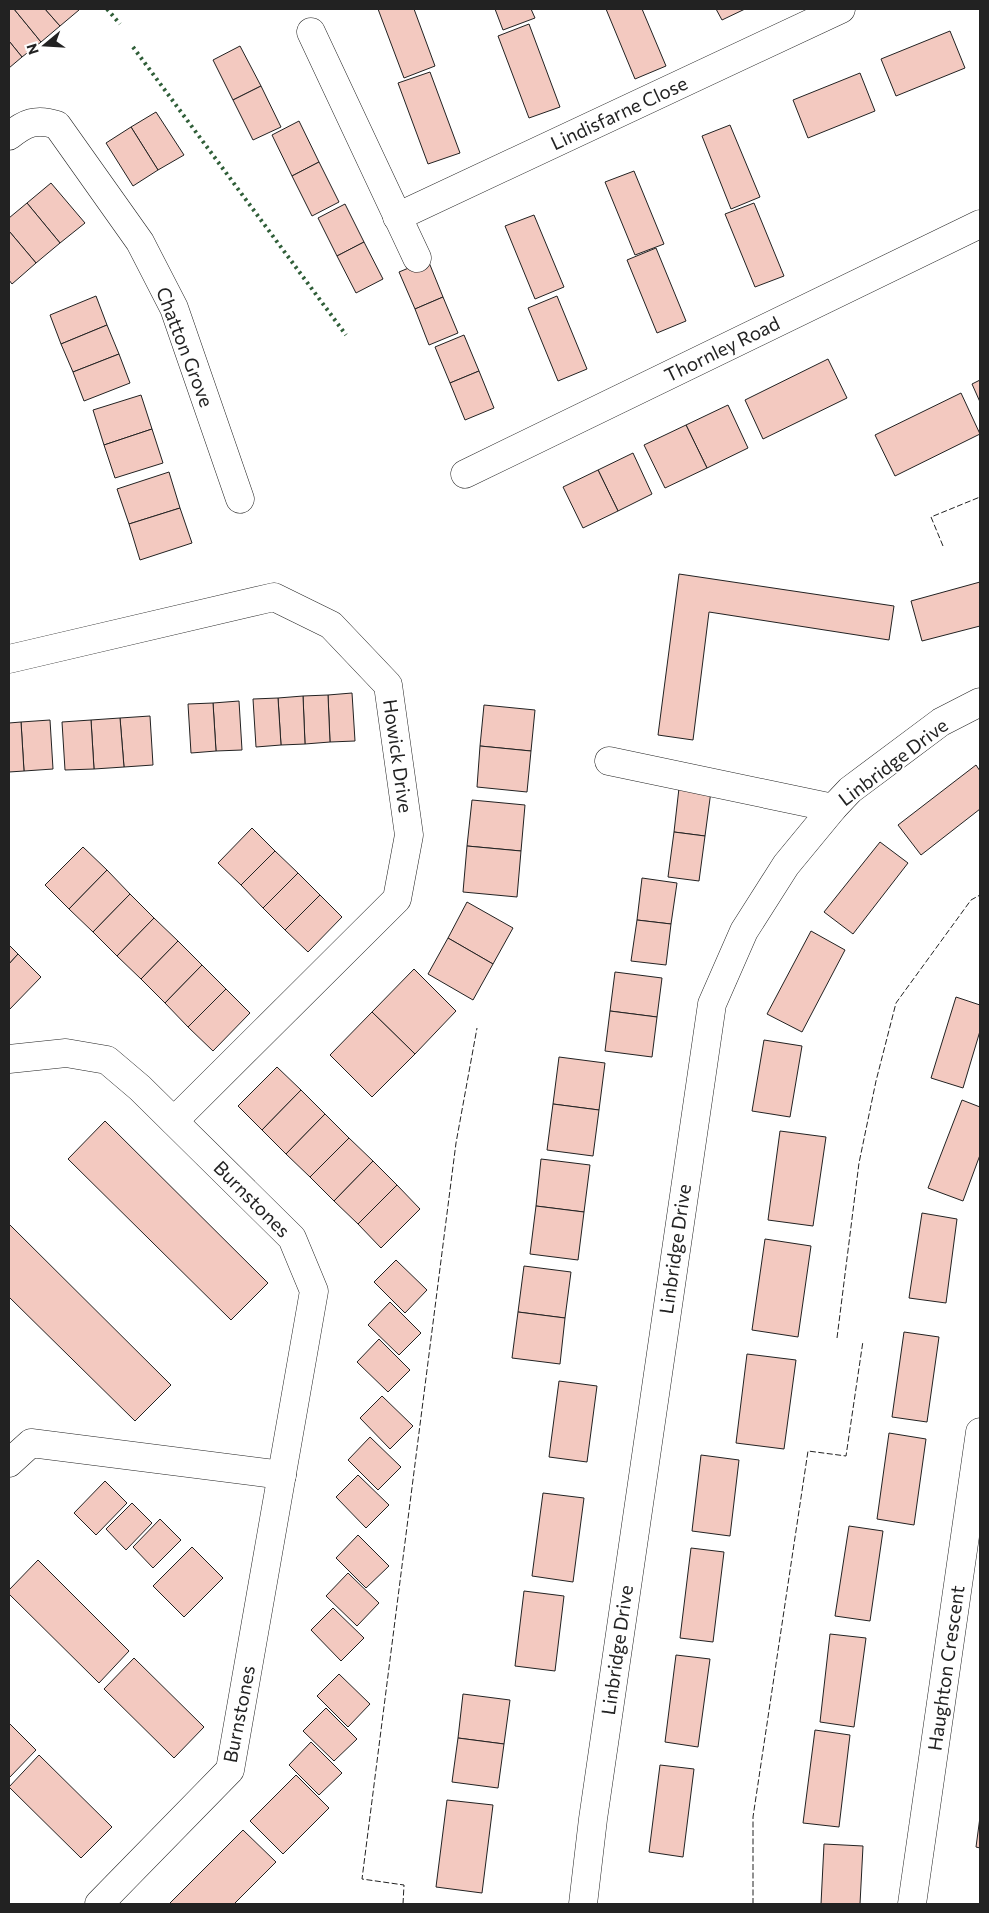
<svg xmlns="http://www.w3.org/2000/svg" width="989" height="1913" viewBox="0 0 989 1913" font-family="Commissioner,sans-serif">
  <rect width="100%" height="100%" fill="#fff"/>
  <!-- building -->
  <g fill="#f3c9c0" stroke="#222">
    <polygon points="9,9 14,9 41,42 22,57 9,41"/>
    <polygon points="14,9 45,9 60,26 41,42"/>
    <polygon points="45,9 77,9 79,10 60,26"/>
    <polygon points="378,9 414,9 435,66 404,78"/>
    <polygon points="495,9 531,9 535,18 503,30"/>
    <polygon points="606,9 642,9 666,66 635,79"/>
    <polygon points="716,9 745,9 722,20"/>
    <polygon points="529,24 560,107 529,118 498,36"/>
    <polygon points="950,31 965,68 896,96 881,59"/>
    <polygon points="9,41 22,57 9,68"/>
    <polygon points="240,46 261,86 233,100 213,60"/>
    <polygon points="430,72 460,153 428,164 398,83"/>
    <polygon points="860,73 875,111 808,138 793,100"/>
    <polygon points="261,86 281,127 253,140 233,100"/>
    <polygon points="156,112 184,155 158,170 131,127"/>
    <polygon points="299,121 319,162 292,176 272,135"/>
    <polygon points="730,125 760,197 731,209 702,136"/>
    <polygon points="131,127 158,170 133,186 106,143"/>
    <polygon points="319,162 339,202 312,216 292,176"/>
    <polygon points="634,171 664,244 635,255 605,182"/>
    <polygon points="51,183 85,223 60,243 27,203"/>
    <polygon points="27,203 60,243 36,263 9,231 9,218"/>
    <polygon points="754,203 784,276 755,287 725,214"/>
    <polygon points="345,204 364,242 337,256 318,218"/>
    <polygon points="534,215 564,287 535,299 505,226"/>
    <polygon points="9,231 36,263 12,284 9,280"/>
    <polygon points="364,242 383,279 356,293 337,256"/>
    <polygon points="656,248 686,321 657,333 627,260"/>
    <polygon points="428,260 443,297 415,309 399,272"/>
    <polygon points="96,296 107,325 61,344 50,315"/>
    <polygon points="557,296 587,369 558,381 528,308"/>
    <polygon points="443,297 458,333 429,345 415,309"/>
    <polygon points="107,325 119,354 73,372 61,344"/>
    <polygon points="464,335 479,371 450,383 435,347"/>
    <polygon points="119,354 130,383 84,401 73,372"/>
    <polygon points="828,359 847,398 763,439 745,400"/>
    <polygon points="479,371 494,408 465,420 450,383"/>
    <polygon points="980,380 980,402 972,384"/>
    <polygon points="961,393 980,434 895,476 875,435"/>
    <polygon points="141,395 152,429 104,445 93,410"/>
    <polygon points="728,405 748,448 707,468 686,425"/>
    <polygon points="686,425 707,468 665,488 644,445"/>
    <polygon points="152,429 163,463 115,478 104,445"/>
    <polygon points="633,453 652,494 618,511 598,470"/>
    <polygon points="598,470 618,511 583,528 563,487"/>
    <polygon points="169,472 180,508 129,524 117,489"/>
    <polygon points="180,508 192,543 140,560 129,524"/>
    <polygon points="679,574 894,606 889,640 709,612 693,740 658,735"/>
    <polygon points="980,582 980,626 922,641 911,601"/>
    <polygon points="352,693 355,741 330,742 328,695"/>
    <polygon points="328,695 330,742 305,744 303,696"/>
    <polygon points="303,696 305,744 281,745 278,698"/>
    <polygon points="278,698 281,745 256,747 253,699"/>
    <polygon points="239,701 242,750 216,751 213,703"/>
    <polygon points="213,703 216,751 191,753 188,704"/>
    <polygon points="484,705 535,710 531,751 480,746"/>
    <polygon points="150,716 153,765 124,767 120,718"/>
    <polygon points="120,718 124,767 94,769 91,720"/>
    <polygon points="50,720 53,769 24,771 21,722"/>
    <polygon points="91,720 94,769 65,770 62,722"/>
    <polygon points="21,722 24,771 9,772 9,723"/>
    <polygon points="480,746 531,751 527,792 477,787"/>
    <polygon points="976,765 980,771 980,809 921,855 898,825"/>
    <polygon points="679,788 711,791 705,836 674,832"/>
    <polygon points="472,800 525,805 521,851 467,846"/>
    <polygon points="252,828 275,851 241,885 218,863"/>
    <polygon points="674,832 705,836 699,881 668,877"/>
    <polygon points="880,842 908,863 853,934 824,912"/>
    <polygon points="467,846 521,851 517,897 463,892"/>
    <polygon points="83,847 107,870 69,909 45,885"/>
    <polygon points="275,851 298,873 263,908 241,885"/>
    <polygon points="107,870 130,894 93,932 69,909"/>
    <polygon points="298,873 320,895 285,930 263,908"/>
    <polygon points="642,878 677,883 671,924 637,920"/>
    <polygon points="130,894 154,918 117,956 93,932"/>
    <polygon points="320,895 342,917 308,952 285,930"/>
    <polygon points="467,902 513,928 493,964 448,938"/>
    <polygon points="154,918 178,941 141,979 117,956"/>
    <polygon points="637,920 671,924 666,965 631,961"/>
    <polygon points="811,931 845,950 802,1032 767,1014"/>
    <polygon points="448,938 493,964 473,1000 428,974"/>
    <polygon points="178,941 202,965 165,1003 141,979"/>
    <polygon points="9,945 18,954 9,964"/>
    <polygon points="18,954 41,977 9,1010 9,964"/>
    <polygon points="202,965 226,989 188,1027 165,1003"/>
    <polygon points="414,969 456,1011 415,1054 372,1012"/>
    <polygon points="615,972 662,978 657,1017 610,1011"/>
    <polygon points="226,989 250,1013 213,1051 188,1027"/>
    <polygon points="956,997 980,1005 980,1031 963,1088 931,1078"/>
    <polygon points="610,1011 657,1017 652,1057 605,1051"/>
    <polygon points="372,1012 415,1054 372,1097 330,1055"/>
    <polygon points="764,1040 802,1046 790,1117 752,1111"/>
    <polygon points="559,1057 605,1063 599,1110 553,1104"/>
    <polygon points="277,1067 301,1090 262,1130 238,1106"/>
    <polygon points="301,1090 325,1114 286,1154 262,1130"/>
    <polygon points="962,1100 980,1107 980,1155 963,1201 928,1188"/>
    <polygon points="553,1104 599,1110 593,1156 547,1150"/>
    <polygon points="325,1114 349,1138 310,1177 286,1154"/>
    <polygon points="105,1121 268,1283 231,1320 68,1159"/>
    <polygon points="780,1131 826,1137 813,1226 768,1220"/>
    <polygon points="349,1138 373,1161 334,1201 310,1177"/>
    <polygon points="541,1159 590,1165 584,1212 536,1206"/>
    <polygon points="373,1161 397,1185 358,1224 334,1201"/>
    <polygon points="397,1185 420,1209 381,1248 358,1224"/>
    <polygon points="536,1206 584,1212 578,1260 530,1254"/>
    <polygon points="922,1213 957,1219 946,1303 909,1298"/>
    <polygon points="9,1224 171,1385 135,1421 9,1297"/>
    <polygon points="765,1239 811,1246 798,1337 752,1330"/>
    <polygon points="396,1260 427,1290 405,1313 374,1282"/>
    <polygon points="524,1266 571,1272 565,1318 518,1312"/>
    <polygon points="390,1302 421,1333 399,1355 368,1325"/>
    <polygon points="518,1312 565,1318 560,1364 512,1358"/>
    <polygon points="904,1332 939,1337 927,1422 892,1417"/>
    <polygon points="379,1339 410,1370 388,1392 357,1362"/>
    <polygon points="747,1354 796,1360 784,1449 736,1443"/>
    <polygon points="559,1381 597,1386 587,1462 549,1457"/>
    <polygon points="382,1396 413,1426 390,1449 360,1418"/>
    <polygon points="889,1433 926,1439 914,1525 877,1519"/>
    <polygon points="370,1437 401,1467 378,1490 348,1460"/>
    <polygon points="701,1455 739,1460 730,1536 692,1531"/>
    <polygon points="358,1475 389,1505 366,1528 336,1497"/>
    <polygon points="105,1481 127,1503 96,1535 74,1513"/>
    <polygon points="543,1493 584,1498 573,1582 532,1576"/>
    <polygon points="132,1503 152,1523 126,1550 106,1529"/>
    <polygon points="160,1519 181,1540 153,1568 133,1547"/>
    <polygon points="849,1526 883,1531 870,1621 835,1616"/>
    <polygon points="358,1535 389,1566 366,1588 336,1558"/>
    <polygon points="192,1547 223,1578 184,1617 153,1586"/>
    <polygon points="691,1548 724,1552 713,1642 680,1638"/>
    <polygon points="38,1560 129,1651 99,1683 9,1594 9,1590"/>
    <polygon points="348,1573 379,1603 357,1626 326,1596"/>
    <polygon points="524,1591 564,1596 555,1671 515,1666"/>
    <polygon points="333,1608 364,1638 341,1661 311,1630"/>
    <polygon points="830,1634 866,1638 854,1727 820,1722"/>
    <polygon points="676,1655 710,1659 698,1747 665,1742"/>
    <polygon points="134,1658 204,1727 174,1758 104,1689"/>
    <polygon points="339,1674 370,1704 348,1727 317,1696"/>
    <polygon points="463,1694 510,1700 504,1744 458,1738"/>
    <polygon points="326,1708 357,1739 334,1761 303,1731"/>
    <polygon points="9,1723 36,1750 9,1778"/>
    <polygon points="815,1730 850,1735 839,1827 803,1823"/>
    <polygon points="458,1738 504,1744 498,1788 452,1782"/>
    <polygon points="311,1742 342,1773 319,1795 289,1765"/>
    <polygon points="39,1755 112,1827 81,1858 9,1787"/>
    <polygon points="660,1765 694,1769 683,1857 649,1852"/>
    <polygon points="296,1775 329,1808 283,1854 250,1821"/>
    <polygon points="447,1800 493,1805 482,1893 436,1887"/>
    <polygon points="980,1817 980,1848 976,1847"/>
    <polygon points="243,1830 276,1862 234,1904 172,1904 170,1903"/>
    <polygon points="824,1844 863,1846 860,1904 821,1904"/>
  </g>
  <g fill="none" stroke-linecap="round" stroke-linejoin="round">
    <defs>
      <g id="minor">
        <polyline points="311,32 417,258"/>
        <path d="M 9,136 C 25,123 36,118 57,125 L 140,242 L 174,308 L 240,499"/>
        <polyline points="397,217 841,9"/>
        <polyline points="465,474 980,224"/>
        <polyline points="9,659 274,597 331,625 388,685 409,835 397,899 174,1121"/>
        <polyline points="609,761 833,808"/>
        <polyline points="9,1059 66,1053 107,1060 140,1088 292,1238 314,1291 230,1770 99,1904"/>
        <polyline points="9,1463 31,1443 282,1475"/>
        <polyline points="583,1904 593,1819 712,1004 744,931 786,865 833,808 850,790 941,722 980,702"/>
        <polyline points="912,1904 980,1432"/>
      </g>
    </defs>
    <!-- minor casing -->
    <use href="#minor" stroke="#222" stroke-width="29"/>
    <!-- minor -->
    <use href="#minor" stroke="#fff" stroke-width="28"/>
    <!-- hedge -->
    <g stroke="#2f5e38" stroke-width="4" stroke-dasharray="2.5 4" stroke-linecap="butt">
      <polyline points="107,9 120,24"/>
      <polyline points="133,47 346,335"/>
    </g>
    <!-- fence -->
    <g stroke="#222" stroke-width="1" stroke-dasharray="6 2.5" stroke-linecap="butt">
      <polyline points="943,546 931,517 980,497"/>
      <polyline points="837,1338 859,1163 876,1081 896,1003 971,900 980,895"/>
      <polyline points="403,1904 404,1885 362,1879 456,1143 477,1028"/>
      <polyline points="753,1904 753,1817 808,1451 846,1456 863,1341"/>
    </g>
  </g>
  <g text-anchor="middle" stroke-width="4" stroke-linejoin="round" paint-order="stroke">
    <!-- street labels -->
    <g font-size="19" fill="#222" stroke="#fff">
      <text transform="translate(619 113) rotate(-25)" y="7">Lindisfarne Close</text>
      <text transform="translate(185 347) rotate(69)" y="7">Chatton Grove</text>
      <text transform="translate(722 349) rotate(-26)" y="7">Thornley Road</text>
      <text transform="translate(398 756) rotate(82)" y="7">Howick Drive</text>
      <text transform="translate(893 762) rotate(-37)" y="7">Linbridge Drive</text>
      <text transform="translate(252 1199) rotate(45)" y="7">Burnstones</text>
      <text transform="translate(675 1249) rotate(-82)" y="7">Linbridge Drive</text>
      <text transform="translate(617 1650) rotate(-82)" y="7">Linbridge Drive</text>
      <text transform="translate(946 1668) rotate(-82)" y="7">Haughton Crescent</text>
      <text transform="translate(239 1714) rotate(-79)" y="7">Burnstones</text>
    </g>
  </g>
  <!-- border -->
  <rect width="989" height="1913" fill="none" stroke="#222222" stroke-width="20"/>
  <!-- north arrow -->
  <g transform="translate(45 45) rotate(252)" stroke="#ffffff" stroke-width="4" paint-order="stroke">
  <path d="M0-4L9 19L0 12L-9 19Z" fill="#222222"/>
  <text y="-8" font-size="14" font-weight="bold" text-anchor="middle" fill="#222222">N</text>
  </g>
</svg>
